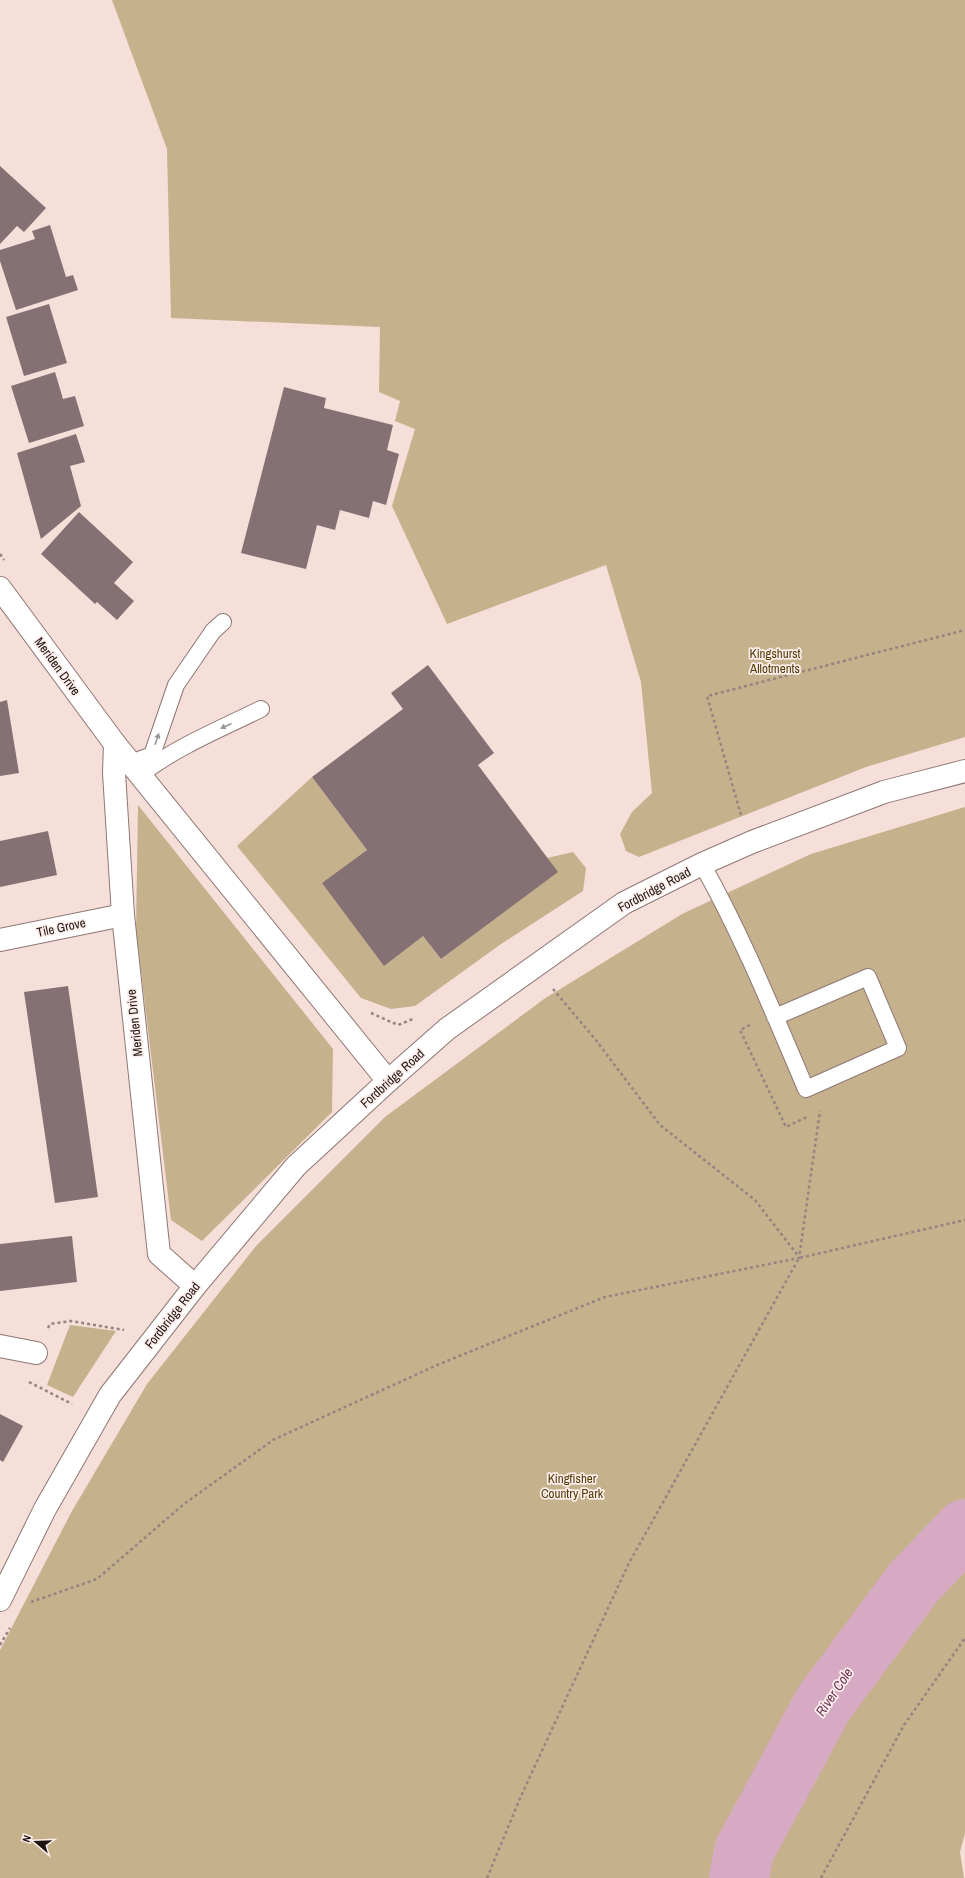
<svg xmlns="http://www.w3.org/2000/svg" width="965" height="1878" viewBox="0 0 965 1878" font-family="'Archivo Narrow',sans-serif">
  <rect width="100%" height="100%" fill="#f6ded9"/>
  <!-- green -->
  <g fill="#c6b18d">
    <polygon points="112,0 965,0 965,737 866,767 639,857 626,851 620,834 632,812 652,793 641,682 606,565 447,624 392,506 415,429 395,421 400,401 379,392 380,327 171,318 167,149"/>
    <polygon points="312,777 367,850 323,883 423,936 441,959 557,872 547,858 573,852 586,868 583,891 501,944 415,1006 391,1009 361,998 237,846"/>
    <polygon points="138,805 333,1049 332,1112 202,1241 171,1220 136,930"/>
    <polygon points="965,807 965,1833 960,1852 964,1878 0,1878 0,1650 72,1511 147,1384 256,1246 385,1117 544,999 682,914 811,854"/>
    <polygon points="70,1325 116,1331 73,1397 47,1385"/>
  </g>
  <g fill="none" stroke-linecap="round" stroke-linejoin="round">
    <!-- river -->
    <polyline stroke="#d5aac2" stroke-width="60" points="739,1878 744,1851 824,1703 914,1582 965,1529"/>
  </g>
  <!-- building -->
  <g fill="#857073">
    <polygon points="0,166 46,208 24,232 17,226 0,244"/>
    <polygon points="50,225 66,277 73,275 78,290 16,310 0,261 0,250 35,239 32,231"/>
    <polygon points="49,304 67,363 24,376 6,317"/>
    <polygon points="55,372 63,399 75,396 84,426 29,443 11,386"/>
    <polygon points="284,387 326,398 324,408 393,425 387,450 399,454 386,505 373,501 369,518 340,510 335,530 317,525 306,569 241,553"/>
    <polygon points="76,434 85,462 70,466 81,506 41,539 17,453"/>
    <polygon points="79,512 133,562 114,583 134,601 117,620 97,602 95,604 41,554"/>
    <polygon points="428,665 494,753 478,765 558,872 441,959 423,936 384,966 322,883 367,850 312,777 403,709 391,693"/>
    <polygon points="7,700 19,773 0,776 0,702"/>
    <polygon points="48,831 57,875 0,887 0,841"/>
    <polygon points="68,986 98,1197 55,1203 24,992"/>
    <polygon points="72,1236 77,1282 0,1291 0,1244"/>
    <polygon points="0,1414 23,1426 3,1462 0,1460"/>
  </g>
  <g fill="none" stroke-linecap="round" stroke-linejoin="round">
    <defs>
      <g id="service">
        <polyline points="131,763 152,755 176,685 213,631 223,622"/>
        <path d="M 140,775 C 176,747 220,729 261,709"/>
        <path d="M 702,864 C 742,935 774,1014 806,1089 L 898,1048 L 868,977 L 775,1017"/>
      </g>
      <g id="minor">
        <polyline points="0,588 115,744 388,1081"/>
        <polyline points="115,744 114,773 123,915 159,1254 195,1286"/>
        <polyline points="0,940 123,915"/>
        <polyline points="0,1346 36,1353"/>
        <polyline points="0,1600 45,1509 110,1395 195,1286 296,1166 388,1081 447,1029 624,903 702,864 752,842 884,792 965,771"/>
      </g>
    </defs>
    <!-- service casing -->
    <use href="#service" stroke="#8d7773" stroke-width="18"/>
    <!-- minor casing -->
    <use href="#minor" stroke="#8d7773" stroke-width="24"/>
    <!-- path -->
    <g stroke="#958480" stroke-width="2.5" stroke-dasharray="3 3" stroke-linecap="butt">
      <polyline points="0,554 4,560"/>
      <polyline points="741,815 707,696 965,630"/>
      <polyline points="553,989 595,1039 660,1125 755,1200 799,1257"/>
      <polyline points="371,1013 398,1025 413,1019"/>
      <polyline points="750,1025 740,1030 786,1127 809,1116"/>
      <polyline points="48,1328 50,1324 71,1321 124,1330"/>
      <polyline points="29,1382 72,1404"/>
      <polyline points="31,1602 97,1579 184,1504 273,1440 437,1365 605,1297 799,1258 820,1111"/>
      <polyline points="0,1645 10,1628"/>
      <polyline points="487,1878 521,1796 628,1565 799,1258 965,1220"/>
      <polyline points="821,1878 904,1725 965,1638"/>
    </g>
    <!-- service -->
    <use href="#service" stroke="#fff" stroke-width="16"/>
    <!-- minor -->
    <use href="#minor" stroke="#fff" stroke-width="22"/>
  </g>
  <!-- one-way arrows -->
  <defs><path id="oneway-solid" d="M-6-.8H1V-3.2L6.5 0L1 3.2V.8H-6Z"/></defs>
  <g fill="#999594">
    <use href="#oneway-solid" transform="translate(226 726) rotate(155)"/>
    <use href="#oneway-solid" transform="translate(157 739) rotate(-71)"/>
  </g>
  <g text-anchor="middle" stroke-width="3.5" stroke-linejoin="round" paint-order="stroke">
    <!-- park labels -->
    <g font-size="13" fill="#523a07" stroke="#fdeeeb">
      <text x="775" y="658">Kingshurst<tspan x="775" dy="15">Allotments</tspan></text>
      <text x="572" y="1483">Kingfisher<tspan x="572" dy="15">Country Park</tspan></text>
    </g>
    <!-- street labels -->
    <g font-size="13" fill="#1c1412" stroke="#fdeeeb">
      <text transform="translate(58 666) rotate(54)" y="5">Meriden Drive</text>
      <text transform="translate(654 889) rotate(-28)" y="5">Fordbridge Road</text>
      <text transform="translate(61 927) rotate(-12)" y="5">Tile Grove</text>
      <text transform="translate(134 1023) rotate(-96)" y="5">Meriden Drive</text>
      <text transform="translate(392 1078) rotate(-42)" y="5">Fordbridge Road</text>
      <text transform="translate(172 1315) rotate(-52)" y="5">Fordbridge Road</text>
    </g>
    <!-- water labels -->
    <g font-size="14" font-style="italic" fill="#6b3556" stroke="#fdeeeb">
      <text transform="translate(834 1692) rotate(-56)" y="5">River Cole</text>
    </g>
  </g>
  <!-- north arrow -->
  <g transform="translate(36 1842) rotate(289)" stroke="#fdeeeb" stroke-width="3" paint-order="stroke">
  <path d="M0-3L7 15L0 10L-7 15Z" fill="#1c1412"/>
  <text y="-6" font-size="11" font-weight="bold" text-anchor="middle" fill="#1c1412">N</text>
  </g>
</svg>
